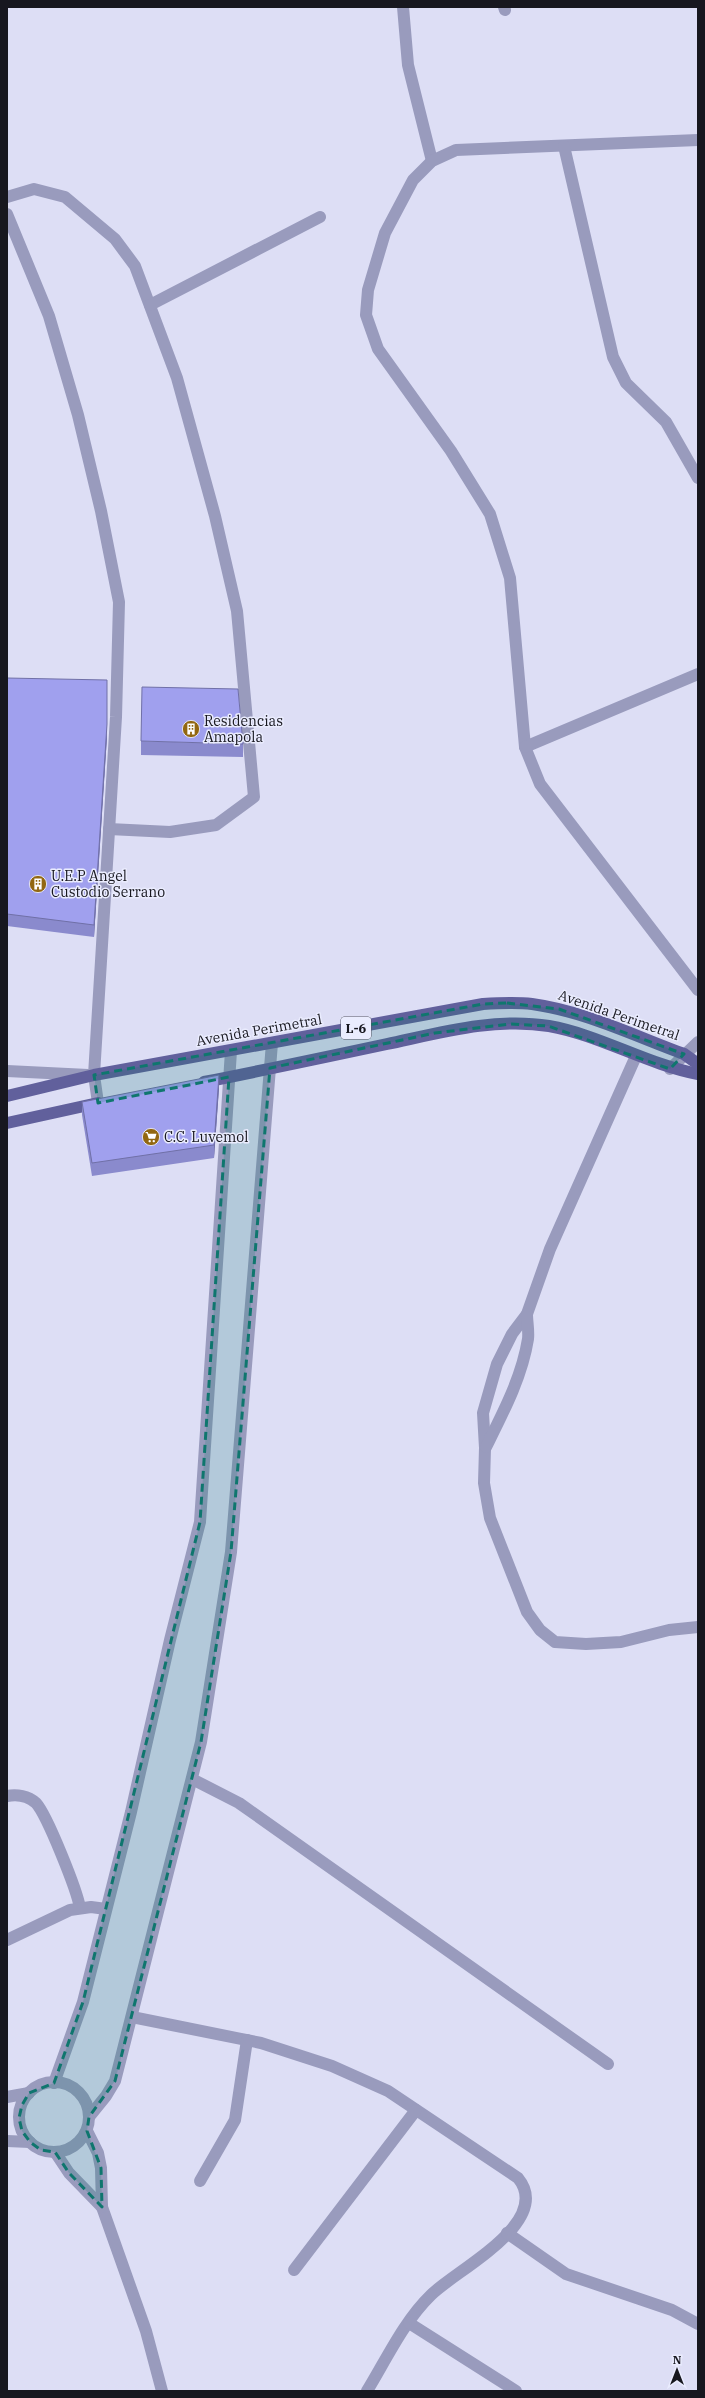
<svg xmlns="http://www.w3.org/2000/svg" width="705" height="2398" viewBox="0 0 705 2398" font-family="'IBM Plex Serif',serif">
  <rect width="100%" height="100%" fill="#dddef5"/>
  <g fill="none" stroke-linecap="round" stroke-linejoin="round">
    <!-- minor -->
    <g stroke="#999bbd" stroke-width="12">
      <polyline points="403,7 408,65 432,161"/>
      <polyline points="504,7 505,10"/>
      <polyline points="698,140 456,150 432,161 413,180 385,233 368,290 366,315 378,349 451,451 490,514 510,578 525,747 540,784 698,990"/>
      <polyline points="564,146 613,357 626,383 666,422 698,478"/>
      <polyline points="7,197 34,189 65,197 115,239 135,266 177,378 215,516 237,611 254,797 216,825 170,832 109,829"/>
      <polyline points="7,214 49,316 78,415 101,511 119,602 116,717 94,1075 98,1103"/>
      <polyline points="150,305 320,217"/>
      <polyline points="525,747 698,674"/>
      <polyline points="636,1056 550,1249 527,1314 512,1334 497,1364 483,1413 485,1448 484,1483 490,1518 527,1612 540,1630 555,1642 586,1644 621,1642 669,1630 698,1627"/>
      <polyline points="670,1069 698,1042"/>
      <polyline points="7,1071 88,1075"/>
      <path d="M 486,1447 C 503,1413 522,1377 528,1339 C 529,1331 527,1322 527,1314"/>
      <polyline points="192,1779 239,1803 608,2064"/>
      <path d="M 7,1796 C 17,1794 28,1796 36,1803 C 47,1815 77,1890 80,1908"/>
      <polyline points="7,1940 70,1910 91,1907 106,1909"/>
      <path d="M 132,2017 L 261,2043 L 332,2066 L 388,2091 L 518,2178 C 554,2222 456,2270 431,2295 C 404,2321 386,2360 367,2391"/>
      <circle cx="54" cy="2117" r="35"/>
      <polyline points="54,2083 83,2002 131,1812 170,1640 200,1522 231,1051"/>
      <polyline points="7,2097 29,2093"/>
      <polyline points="89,2117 106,2096 115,2081 201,1742 231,1552 272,1043"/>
      <polyline points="87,2131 98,2153 101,2168 102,2207 146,2331 162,2391"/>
      <polyline points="7,2141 30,2142"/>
      <polyline points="55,2152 69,2173 102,2207"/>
      <polyline points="200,2181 235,2120 247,2040"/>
      <polyline points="507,2233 566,2274 672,2310 698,2324"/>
      <polyline points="294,2270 416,2110"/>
      <polyline points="409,2323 516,2391"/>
    </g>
    <!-- major -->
    <g stroke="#61609c" stroke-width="12">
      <path d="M 204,1082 C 265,1070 326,1057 387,1044 C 439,1033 495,1017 549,1026 C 600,1035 646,1064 698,1074"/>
      <path d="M 7,1096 L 94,1075 L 483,1004 C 499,1003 516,1002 532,1004 C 584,1011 635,1036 684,1054 L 698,1064"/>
      <polyline points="7,1123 98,1103"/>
    </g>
  </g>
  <!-- wall -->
  <g fill="#8a8acd">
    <polygon points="7,678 107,736 94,937 7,926"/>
    <polygon points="141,741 243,744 243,757 141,755"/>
    <polygon points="219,1088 214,1158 92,1176 82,1115 82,1102"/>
  </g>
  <!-- shaded-wall -->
  <g fill="#7070a7">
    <polygon points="107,724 107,736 94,937 94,925"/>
    <polygon points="219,1075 219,1088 214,1158 214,1145"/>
  </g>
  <!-- building -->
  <g fill="#a0a0ee" stroke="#7070a7">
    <polygon points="7,678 107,680 107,724 94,925 7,914"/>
    <polygon points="142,687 238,689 243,744 141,741"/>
    <polygon points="219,1075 214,1145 92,1163 82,1102"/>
  </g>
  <!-- marked area -->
  <path fill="#0f766e" fill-opacity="0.2" stroke="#0f766e" stroke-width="3" stroke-dasharray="8 5" stroke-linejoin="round" d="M 507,1003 L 559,1009 L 684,1054 L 670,1069 L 548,1026 L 510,1024 L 435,1033 L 270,1068 L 231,1552 L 201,1742 L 115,2081 L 89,2117 L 87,2131 L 101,2168 L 102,2207 L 69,2173 L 55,2152 L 41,2150 L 30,2142 L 22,2131 L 19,2118 L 22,2105 L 29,2093 L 54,2083 L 83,2002 L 200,1522 L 229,1077 L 98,1103 L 94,1075 L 483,1004 Z"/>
  <!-- icons -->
  <defs>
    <symbol id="building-disc" viewBox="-11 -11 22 22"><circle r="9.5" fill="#926711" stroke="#eaecfe"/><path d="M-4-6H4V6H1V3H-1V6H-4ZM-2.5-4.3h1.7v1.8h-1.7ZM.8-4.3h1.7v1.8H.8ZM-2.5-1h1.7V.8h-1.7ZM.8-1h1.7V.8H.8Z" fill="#fff"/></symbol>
    <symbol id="supermarket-disc" viewBox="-11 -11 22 22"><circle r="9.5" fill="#926711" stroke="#eaecfe"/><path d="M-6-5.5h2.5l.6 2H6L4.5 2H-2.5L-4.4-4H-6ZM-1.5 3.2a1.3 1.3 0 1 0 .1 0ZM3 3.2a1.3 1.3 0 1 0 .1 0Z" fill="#fff"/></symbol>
  </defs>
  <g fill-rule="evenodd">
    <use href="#building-disc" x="181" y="719" width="20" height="20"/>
    <use href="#building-disc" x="28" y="874" width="20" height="20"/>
    <use href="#supermarket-disc" x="141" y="1127" width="20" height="20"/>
  </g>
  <g text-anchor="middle" stroke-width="3" stroke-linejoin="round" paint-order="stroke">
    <!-- shield labels -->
    <rect fill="#eaecfe" stroke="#565762" stroke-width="1" x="341" y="1017" width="30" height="22" rx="3"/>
    <g font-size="13" font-weight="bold" fill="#17171f">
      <text x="356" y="1033">L-6</text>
    </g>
    <!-- poi labels -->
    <g font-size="14" fill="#17171f" stroke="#eaecfe" text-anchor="start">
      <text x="204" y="726">Residencias<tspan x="204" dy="16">Amapola</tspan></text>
      <text x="51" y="881">U.E.P Angel<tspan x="51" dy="16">Custodio Serrano</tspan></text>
      <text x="164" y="1142">C.C. Luvemol</text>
    </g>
    <!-- street labels -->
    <g font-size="14" fill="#17171f" stroke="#eaecfe">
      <text transform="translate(619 1015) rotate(19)" y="5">Avenida Perimetral</text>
      <text transform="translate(259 1030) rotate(-10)" y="5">Avenida Perimetral</text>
    </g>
  </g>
  <!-- border -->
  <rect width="705" height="2398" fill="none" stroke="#17171f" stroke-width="16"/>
  <!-- north arrow -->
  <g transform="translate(677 2370)" stroke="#eaecfe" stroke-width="3" paint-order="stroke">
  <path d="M0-3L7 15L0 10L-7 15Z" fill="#17171f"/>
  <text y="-6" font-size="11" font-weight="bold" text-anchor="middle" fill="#17171f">N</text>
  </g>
</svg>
